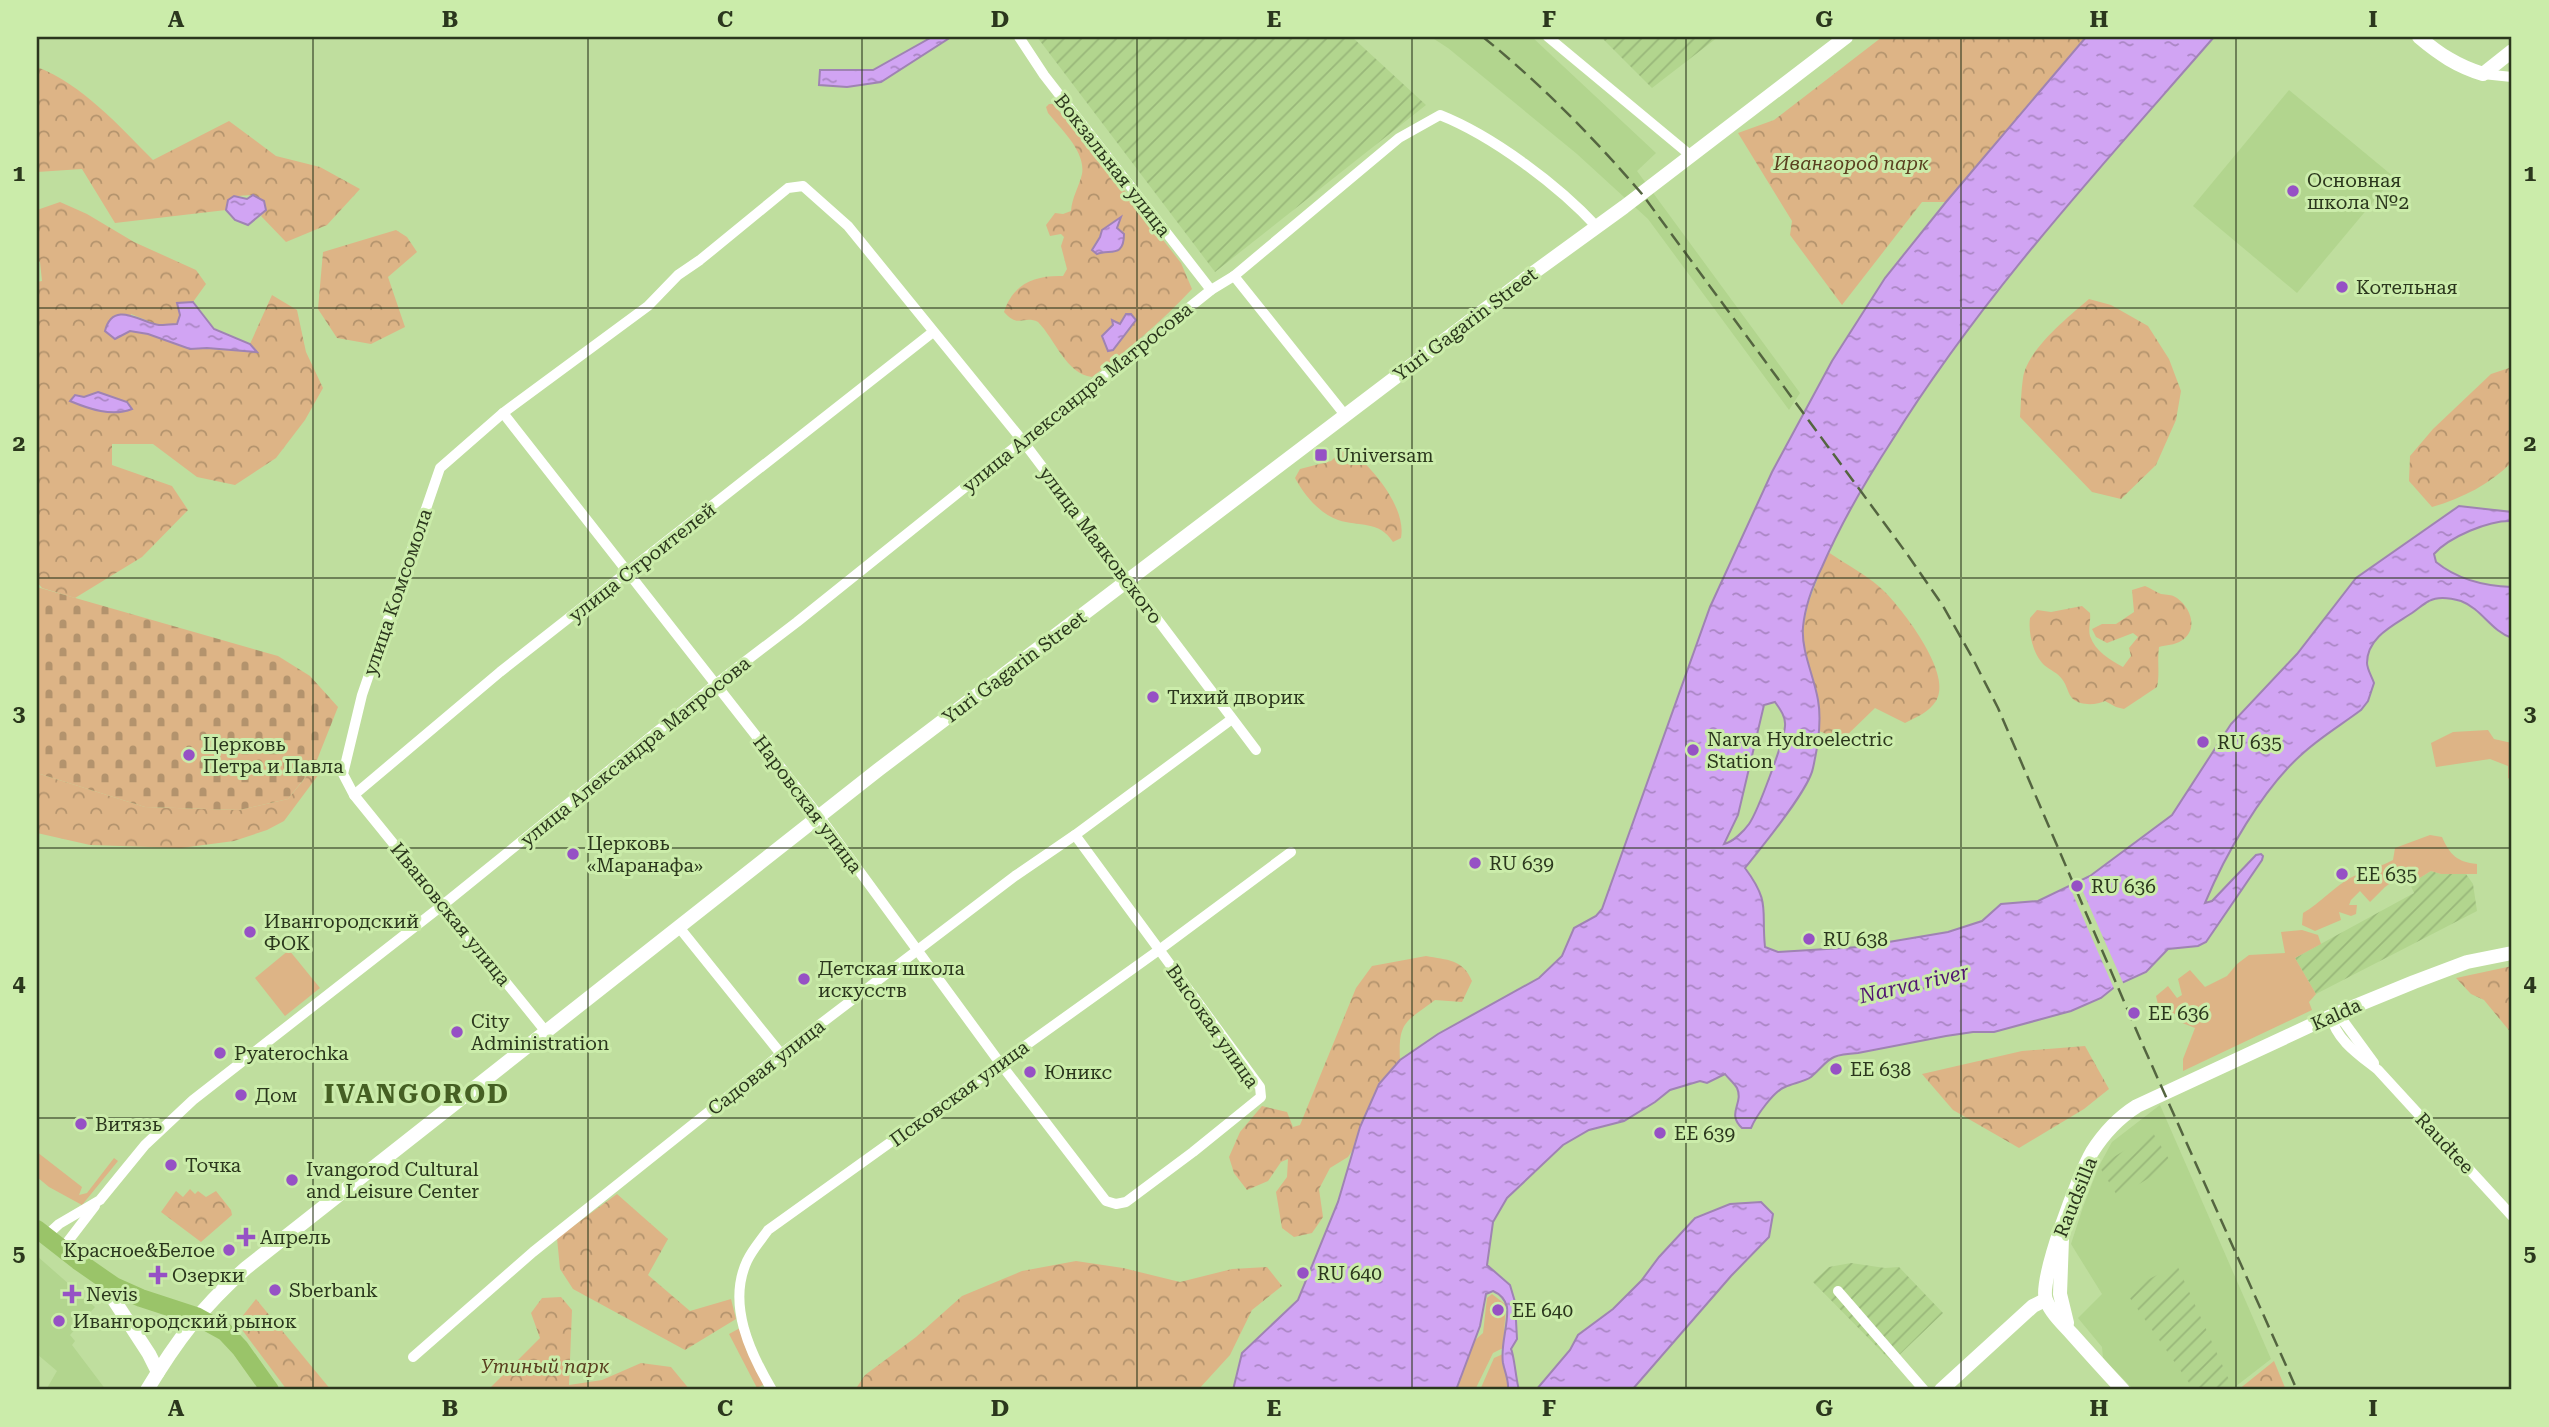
<svg xmlns="http://www.w3.org/2000/svg" width="2549" height="1427" viewBox="0 0 2549 1427" font-family="'Roboto Serif',serif">
  <defs>
    <pattern id="industrial-furrows" width="10" height="10" patternUnits="userSpaceOnUse" patternTransform="scale(1.75)"><rect width="10" height="10" fill="#b2d58e"/><path d="M-1 1l2-2M0 10L10 0M9 11l2-2" fill="none" stroke="#99b77a"/></pattern>
    <pattern id="forest-crowns" width="20" height="18" patternUnits="userSpaceOnUse" patternTransform="scale(1.75)"><rect width="20" height="18" fill="#ddb486"/><path d="M2 6a3 3 0 1 1 6 0M12 15a3 3 0 1 1 6 0" fill="none" stroke="#b3936d"/></pattern>
    <pattern id="cemetery-stones" width="16" height="16" patternUnits="userSpaceOnUse" patternTransform="scale(1.75)"><rect width="16" height="16" fill="#ddb486"/><path d="M2 7V4a2 2 0 0 1 4 0v3zM10 15v-3a2 2 0 0 1 4 0v3z" fill="#b3936d"/></pattern>
    <pattern id="water-ripples" width="26" height="14" patternUnits="userSpaceOnUse" patternTransform="scale(1.75)"><rect width="26" height="14" fill="#d1a4f3"/><path d="M2 4q2-2 4 0t4 0M15 11q2-2 4 0t4 0" fill="none" stroke="#aa86c4"/></pattern>
  </defs>
  <rect width="100%" height="100%" fill="#bfde9e"/>
  <!-- built -->
  <g fill="#b2d58e">
    <polygon points="1431,37 1532,37 1656,153 1637,171 1800,393 1789,410 1648,219 1577,154 1448,48"/>
    <polygon points="2289,90 2394,177 2297,293 2193,206"/>
    <polygon points="2160,1105 2271,1359 2231,1390 2134,1390 2103,1358 2102,1347 2078,1318 2102,1294 2071,1244 2083,1207 2099,1166 2112,1142"/>
    <polygon points="37,1256 95,1307 70,1335 75,1341 72,1345 106,1390 46,1390 57,1371 37,1354"/>
  </g>
  <!-- industrial -->
  <g fill="url(#industrial-furrows)">
    <polygon points="1037,37 1352,37 1426,105 1215,272"/>
    <polygon points="1601,37 1718,37 1652,88"/>
    <polygon points="2431,871 2441,874 2466,874 2473,884 2477,911 2316,994 2295,958 2414,893 2410,884"/>
    <polygon points="2153,1133 2172,1164 2118,1197 2099,1166"/>
    <polygon points="1851,1263 1885,1268 1899,1267 1943,1313 1892,1362 1813,1282 1829,1267"/>
    <polygon points="2177,1265 2230,1382 2220,1390 2194,1390 2125,1291"/>
  </g>
  <!-- grass -->
  <g fill="#ddb486">
    <polygon points="2488,730 2494,739 2512,743 2512,781 2508,778 2508,766 2490,759 2436,767 2431,743 2453,732"/>
    <path d="M 2430,835 L 2442,837 C 2450,855 2457,862 2477,864 L 2477,874 L 2441,874 L 2431,871 L 2410,884 L 2405,884 L 2399,877 L 2385,887 L 2370,902 L 2360,891 L 2351,900 L 2349,905 L 2357,905 L 2356,914 L 2351,916 L 2339,912 L 2341,920 L 2315,931 L 2302,925 L 2303,913 C 2321,903 2333,887 2352,877 C 2365,871 2380,867 2393,860 L 2395,848 Z"/>
    <polygon points="2302,930 2318,935 2321,944 2295,958 2316,994 2309,1002 2312,1010 2183,1071 2183,1059 2195,1028 2180,1022 2178,1013 2165,1017 2160,1013 2156,996 2168,986 2177,998 2182,995 2178,979 2190,970 2205,987 2227,976 2237,964 2249,955 2285,953 2281,932"/>
    <polygon points="289,950 320,988 285,1016 255,978"/>
    <polygon points="37,1152 82,1187 79,1195 87,1193 114,1158 118,1161 82,1205 49,1187 37,1177"/>
    <polygon points="1492,1294 1506,1305 1503,1348 1493,1353 1475,1390 1456,1390 1473,1342 1483,1333 1487,1298"/>
    <polygon points="740,1328 747,1352 765,1384 757,1388 729,1334"/>
    <polygon points="1503,1354 1508,1390 1480,1390 1494,1358"/>
  </g>
  <!-- forest -->
  <g fill="url(#forest-crowns)" fill-rule="evenodd">
    <polygon points="1882,37 2086,37 1946,202 1922,202 1842,305 1790,235 1792,221 1738,133 1774,120"/>
    <path d="M 37,67 C 82,84 119,126 153,160 L 229,121 L 276,156 L 320,167 L 360,189 L 327,225 L 286,242 L 261,216 L 266,210 L 253,195 C 238,196 230,194 226,210 L 115,223 L 82,169 L 37,172 Z"/>
    <path d="M 1049,104 L 1053,104 L 1104,164 L 1181,263 L 1192,289 C 1161,322 1128,350 1092,377 C 1066,374 1055,339 1038,322 C 1023,315 1019,329 1004,312 C 1013,284 1034,275 1063,276 L 1067,269 L 1061,246 L 1064,237 L 1061,234 L 1050,236 L 1046,225 L 1055,213 L 1063,214 L 1071,211 C 1072,197 1079,187 1082,174 C 1086,152 1061,129 1048,113 L 1046,107 ZM 1120,217 L 1112,253 L 1101,251 L 1097,253 L 1092,250 C 1094,243 1100,238 1102,230 L 1114,224 ZM 1112,321 L 1132,327 L 1113,350 L 1107,330 L 1113,325 Z"/>
    <polygon points="60,202 87,214 134,242 196,270 206,284 193,302 178,303 180,315 178,324 158,325 131,314 130,331 148,334 190,349 207,348 257,351 250,344 272,295 297,310 306,352 323,388 305,420 276,458 235,485 197,477 153,444 112,444 112,465 172,486 188,510 142,557 75,598 42,588 37,582 37,282 42,281 40,262 37,260 37,210"/>
    <polygon points="396,230 407,237 417,252 388,277 405,327 371,344 337,338 318,309 323,252"/>
    <path d="M 2089,299 L 2111,305 L 2148,326 L 2169,359 L 2181,391 L 2176,420 L 2156,465 L 2121,499 L 2092,492 L 2020,417 C 2021,404 2021,391 2023,378 C 2027,350 2068,317 2089,299 Z"/>
    <path d="M 2512,367 L 2512,462 C 2490,484 2463,498 2432,507 L 2409,481 L 2410,456 L 2433,429 L 2491,374 Z"/>
    <path d="M 1346,447 C 1370,464 1407,507 1401,538 L 1393,542 C 1379,520 1359,527 1338,520 C 1319,513 1304,495 1295,478 L 1300,469 L 1331,461 Z"/>
    <path d="M 1828,552 C 1847,565 1871,577 1886,593 C 1905,613 1953,675 1936,701 C 1929,712 1917,717 1905,723 L 1875,708 L 1842,740 L 1819,731 L 1819,703 L 1804,645 L 1803,628 L 1808,604 Z"/>
    <path d="M 2145,586 C 2150,588 2156,592 2161,594 C 2167,595 2171,594 2177,598 C 2191,608 2199,630 2181,641 C 2175,645 2166,645 2159,647 C 2157,661 2160,674 2157,687 L 2124,709 L 2116,707 L 2105,701 C 2097,705 2081,706 2073,699 C 2068,695 2067,685 2062,679 C 2058,673 2050,670 2044,665 C 2033,654 2028,633 2030,618 L 2037,610 L 2051,612 L 2082,606 L 2090,613 C 2091,621 2088,629 2090,636 C 2095,651 2110,660 2123,667 L 2131,656 L 2129,648 L 2138,637 L 2133,633 L 2107,643 L 2096,637 L 2092,629 L 2102,624 L 2116,624 L 2134,612 L 2132,590 Z"/>
    <polygon points="310,772 319,774 284,821 267,830 234,841 181,848 90,845 37,833 37,773 145,807 239,810 288,799"/>
    <path d="M 1426,956 C 1447,960 1463,959 1472,981 L 1462,1002 L 1435,1000 C 1406,1022 1398,1021 1400,1060 L 1382,1081 L 1360,1127 L 1354,1148 L 1348,1157 L 1330,1168 L 1319,1189 L 1323,1217 L 1312,1233 L 1294,1237 L 1282,1228 L 1276,1192 L 1287,1177 L 1288,1159 L 1281,1162 L 1268,1181 L 1247,1190 L 1234,1173 L 1229,1157 L 1240,1132 L 1262,1106 L 1287,1112 L 1293,1127 L 1300,1125 L 1356,988 L 1372,966 Z"/>
    <polygon points="2512,966 2512,1034 2484,1000 2471,994 2456,978"/>
    <polygon points="2085,1046 2109,1089 2084,1109 2019,1148 1953,1110 1922,1074 2022,1051"/>
    <polygon points="190,1189 195,1194 198,1191 206,1197 216,1191 231,1210 232,1215 201,1242 161,1212 176,1191 183,1197"/>
    <polygon points="617,1194 668,1239 648,1275 690,1311 731,1299 736,1319 685,1350 573,1289 560,1269 557,1238"/>
    <polygon points="1076,1261 1123,1268 1180,1282 1232,1269 1267,1267 1282,1286 1252,1310 1230,1355 1198,1390 855,1390 865,1375 916,1337 962,1296 1022,1271"/>
    <polygon points="561,1297 572,1310 569,1385 602,1380 641,1363 671,1367 690,1390 488,1390 540,1338 531,1313 542,1298"/>
    <polygon points="256,1299 331,1390 287,1390 237,1323"/>
    <polygon points="2274,1361 2286,1390 2238,1390"/>
  </g>
  <!-- cemetery -->
  <polygon fill="url(#cemetery-stones)" points="37,587 278,656 310,676 338,707 315,765 288,799 239,810 145,807 37,773"/>
  <!-- water -->
  <g fill="url(#water-ripples)" stroke="#9f83b3" stroke-width="2" fill-rule="evenodd">
    <polygon points="932,37 951,37 881,82 847,87 819,85 820,70 873,70"/>
    <path d="M 2086,37 L 2214,37 C 2101,167 1983,294 1891,442 C 1865,482 1841,523 1822,567 C 1813,585 1805,607 1803,627 C 1801,651 1814,676 1818,700 C 1822,722 1818,746 1813,768 C 1809,790 1761,848 1745,868 C 1771,903 1761,909 1765,947 L 1778,952 L 1859,947 L 1948,932 L 1982,921 L 2001,904 L 2038,901 L 2090,876 L 2172,815 L 2231,724 L 2297,654 L 2356,578 L 2459,506 L 2512,512 L 2512,521 C 2489,520 2449,537 2434,554 L 2436,562 C 2458,580 2484,586 2512,587 L 2512,638 C 2491,631 2482,609 2461,601 C 2451,598 2438,596 2429,601 C 2423,604 2418,609 2412,613 C 2394,625 2367,637 2367,663 C 2367,669 2372,677 2374,683 L 2368,701 L 2361,710 C 2341,725 2319,738 2301,755 C 2262,790 2225,855 2205,903 L 2212,901 L 2256,855 L 2261,854 L 2263,856 L 2262,860 L 2206,942 L 2198,946 L 2168,949 L 2146,972 L 2117,985 L 2101,998 L 2071,1011 L 1994,1032 L 1973,1032 L 1946,1036 L 1858,1053 C 1827,1055 1831,1059 1811,1077 C 1804,1082 1793,1083 1785,1087 C 1774,1091 1756,1116 1751,1128 L 1742,1128 C 1726,1113 1744,1104 1737,1088 C 1734,1083 1728,1078 1725,1074 L 1707,1083 L 1700,1081 L 1670,1090 L 1655,1102 L 1624,1121 L 1589,1130 L 1563,1145 L 1507,1198 L 1493,1222 L 1487,1265 L 1510,1285 L 1515,1302 L 1517,1339 L 1511,1349 C 1514,1354 1516,1380 1519,1390 L 1508,1390 C 1509,1380 1505,1373 1503,1363 C 1500,1346 1509,1323 1507,1307 C 1505,1299 1500,1294 1493,1291 L 1486,1294 L 1480,1326 L 1456,1390 L 1233,1390 L 1242,1353 L 1298,1300 L 1338,1202 L 1360,1127 L 1379,1084 L 1400,1060 L 1438,1034 L 1539,978 L 1562,956 L 1574,928 L 1596,916 L 1602,909 L 1710,607 L 1772,472 L 1832,361 L 1885,278 L 1946,202 ZM 1775,702 C 1780,709 1786,717 1785,726 C 1784,741 1758,811 1749,824 C 1744,831 1733,842 1724,844 L 1738,815 L 1764,705 Z"/>
    <polygon points="253,195 264,201 266,210 248,225 235,220 226,210 228,200 234,196 247,199"/>
    <path d="M 1121,217 L 1117,228 L 1124,234 C 1124,258 1110,249 1097,254 L 1092,250 L 1100,237 L 1102,230 Z"/>
    <path d="M 193,302 L 214,329 L 250,344 L 257,352 L 207,348 L 190,349 L 148,334 L 130,331 L 115,339 L 105,331 C 113,299 142,323 159,325 C 165,325 172,324 177,324 L 180,315 L 177,303 Z"/>
    <polygon points="1126,314 1131,314 1136,320 1113,350 1108,351 1102,336 1113,325 1112,320 1120,324"/>
    <path d="M 98,392 L 127,402 L 132,409 C 112,417 89,409 70,401 L 75,395 L 84,397 Z"/>
    <polygon points="1761,1202 1773,1214 1769,1237 1731,1276 1632,1390 1536,1390 1570,1350 1578,1335 1613,1309 1641,1281 1659,1257 1695,1218 1730,1204"/>
  </g>
  <!-- pier -->
  <polygon fill="#bfde9e" points="2077,878 2124,985 2115,991 2068,883"/>
  <g fill="none" stroke-linecap="round" stroke-linejoin="round">
    <!-- street -->
    <g stroke="#fff" stroke-width="10">
      <polyline points="1019,37 1044,75 1211,290"/>
      <polyline points="1548,37 1690,155"/>
      <polyline points="2483,74 2512,77"/>
      <polyline points="1234,276 1345,415"/>
      <polyline points="503,413 819,816 1000,1063 1106,1201 1116,1204 1126,1202 1193,1152 1261,1097 1260,1087 1075,835"/>
      <polyline points="354,795 500,672 933,332"/>
      <polyline points="678,926 781,1054"/>
      <path d="M 2331,1016 C 2336,1040 2359,1055 2378,1070 L 2512,1216"/>
      <polyline points="2331,1016 2344,1022 2374,1063"/>
      <polyline points="547,1033 354,795 343,774 362,695 440,468 503,413 648,306 678,275 700,260 788,188 803,186 848,226 1022,440 1256,750"/>
      <path d="M 46,1236 L 59,1224 L 100,1200 L 145,1145 L 193,1100 L 444,904 L 717,683 L 797,622 L 1211,290 L 1234,276 L 1399,138 L 1440,115 C 1493,136 1558,185 1597,227"/>
      <polyline points="62,1249 95,1206"/>
      <polyline points="1838,1291 1924,1390"/>
      <polyline points="413,1357 533,1252 781,1054 1015,876 1075,835 1232,719"/>
      <path d="M 772,1390 C 750,1353 727,1304 747,1261 C 752,1250 761,1240 768,1230 L 1159,950 L 1291,852"/>
    </g>
    <!-- secondary -->
    <g stroke="#fff" stroke-width="14">
      <path d="M 2419,37 C 2439,54 2457,66 2483,74 L 2512,51"/>
      <polyline points="2062,1239 2060,1294 2067,1323"/>
      <polyline points="101,1280 149,1354 158,1372"/>
      <path d="M 147,1390 C 177,1340 202,1307 246,1268 L 878,770 L 1529,276 L 1624,207 L 1846,37"/>
      <polyline points="1941,1390 2033,1306 2045,1300"/>
      <path d="M 2123,1390 C 2106,1372 2089,1353 2072,1334 C 2063,1324 2051,1313 2046,1300 C 2038,1281 2080,1172 2092,1152 C 2104,1133 2118,1118 2137,1106 L 2331,1016 L 2414,982 L 2467,962 L 2512,953"/>
    </g>
    <!-- highway -->
    <polyline stroke="#9ac469" stroke-width="18" points="37,1229 78,1261 114,1286 141,1298 196,1316 225,1332 240,1348 270,1390"/>
    <!-- rail -->
    <path stroke="#546540" stroke-width="2.5" stroke-dasharray="14 7" stroke-linecap="butt" d="M 1483,37 C 1541,84 1593,137 1642,194 L 1907,554 L 1943,606 L 1972,657 L 1998,708 L 2141,1041 L 2297,1390"/>
  </g>
  <!-- grid -->
  <path fill="none" stroke="#2b371d" stroke-width="2" stroke-opacity="0.55" d="M 313,37 L 313,1390M 588,37 L 588,1390M 862,37 L 862,1390M 1137,37 L 1137,1390M 1412,37 L 1412,1390M 1686,37 L 1686,1390M 1961,37 L 1961,1390M 2236,37 L 2236,1390M 37,308 L 2512,308M 37,578 L 2512,578M 37,848 L 2512,848M 37,1118 L 2512,1118"/>
  <!-- markers -->
  <g fill="#9651c5" stroke="#cbecaa" stroke-width="2.5">
    <circle cx="2293" cy="191" r="7"/>
    <circle cx="2342" cy="287" r="7"/>
    <rect x="1314" y="448" width="14" height="14" rx="3.5"/>
    <circle cx="1153" cy="697" r="7"/>
    <circle cx="2203" cy="742" r="7"/>
    <circle cx="1693" cy="750" r="7"/>
    <circle cx="189" cy="755" r="7"/>
    <circle cx="573" cy="854" r="7"/>
    <circle cx="1475" cy="863" r="7"/>
    <circle cx="2342" cy="874" r="7"/>
    <circle cx="2077" cy="886" r="7"/>
    <circle cx="250" cy="932" r="7"/>
    <circle cx="1809" cy="939" r="7"/>
    <circle cx="804" cy="979" r="7"/>
    <circle cx="2134" cy="1013" r="7"/>
    <circle cx="457" cy="1032" r="7"/>
    <circle cx="220" cy="1053" r="7"/>
    <circle cx="1836" cy="1069" r="7"/>
    <circle cx="1030" cy="1072" r="7"/>
    <circle cx="241" cy="1095" r="7"/>
    <circle cx="81" cy="1124" r="7"/>
    <circle cx="1660" cy="1133" r="7"/>
    <circle cx="171" cy="1165" r="7"/>
    <circle cx="292" cy="1180" r="7"/>
    <path d="M242.5 1226.5h7v7h7v7h-7v7h-7v-7h-7v-7h7z"/>
    <circle cx="229" cy="1250" r="7"/>
    <circle cx="1303" cy="1273" r="7"/>
    <path d="M154.5 1264.5h7v7h7v7h-7v7h-7v-7h-7v-7h7z"/>
    <circle cx="275" cy="1290" r="7"/>
    <path d="M68.5 1283.5h7v7h7v7h-7v7h-7v-7h-7v-7h7z"/>
    <circle cx="1498" cy="1310" r="7"/>
    <circle cx="59" cy="1321" r="7"/>
  </g>
  <g text-anchor="middle" stroke-width="6" stroke-linejoin="round" paint-order="stroke">
    <!-- park labels -->
    <g font-size="19" font-style="italic" fill="#5a4020" stroke="#cbecaa">
      <text x="1851" y="170">Ивангород парк</text>
      <text x="545" y="1373">Утиный парк</text>
    </g>
    <!-- street labels -->
    <g font-size="19" fill="#2b371d" stroke="#cbecaa">
      <text transform="translate(1113 165) rotate(52)" y="7">Вокзальная улица</text>
      <text transform="translate(1465 324) rotate(-37)" y="7">Yuri Gagarin Street</text>
      <text transform="translate(1077 397) rotate(-39)" y="7">улица Александра Матросова</text>
      <text transform="translate(1101 545) rotate(53)" y="7">улица Маяковского</text>
      <text transform="translate(642 562) rotate(-38)" y="7">улица Строителей</text>
      <text transform="translate(397 592) rotate(-71)" y="7">улица Комсомола</text>
      <text transform="translate(1014 667) rotate(-37)" y="7">Yuri Gagarin Street</text>
      <text transform="translate(635 751) rotate(-39)" y="7">улица Александра Матросова</text>
      <text transform="translate(808 804) rotate(53)" y="7">Наровская улица</text>
      <text transform="translate(451 914) rotate(51)" y="7">Ивановская улица</text>
      <text transform="translate(2336 1014) rotate(-24)" y="7">Kalda</text>
      <text transform="translate(1213 1026) rotate(55)" y="7">Высокая улица</text>
      <text transform="translate(766 1067) rotate(-38)" y="7">Садовая улица</text>
      <text transform="translate(959 1093) rotate(-36)" y="7">Псковская улица</text>
      <text transform="translate(2445 1143) rotate(47)" y="7">Raudtee</text>
      <text transform="translate(2075 1197) rotate(-68)" y="7">Raudsilla</text>
    </g>
    <!-- poi labels -->
    <g font-size="19" fill="#2b371d" stroke="#cbecaa" text-anchor="start">
      <text x="2307" y="187">Основная<tspan x="2307" dy="22">школа №2</tspan></text>
      <text x="2356" y="294">Котельная</text>
      <text x="1335" y="462">Universam</text>
      <text x="1167" y="704">Тихий дворик</text>
      <text x="1707" y="746">Narva Hydroelectric<tspan x="1707" dy="22">Station</tspan></text>
      <text x="2217" y="749">RU 635</text>
      <text x="203" y="751">Церковь<tspan x="203" dy="22">Петра и Павла</tspan></text>
      <text x="587" y="850">Церковь<tspan x="587" dy="22">«Маранафа»</tspan></text>
      <text x="1489" y="870">RU 639</text>
      <text x="2356" y="881">EE 635</text>
      <text x="2091" y="893">RU 636</text>
      <text x="264" y="928">Ивангородский<tspan x="264" dy="22">ФОК</tspan></text>
      <text x="1823" y="946">RU 638</text>
      <text x="818" y="975">Детская школа<tspan x="818" dy="22">искусств</tspan></text>
      <text x="2148" y="1020">EE 636</text>
      <text x="471" y="1028">City<tspan x="471" dy="22">Administration</tspan></text>
      <text x="234" y="1060">Pyaterochka</text>
      <text x="1850" y="1076">EE 638</text>
      <text x="1044" y="1079">Юникс</text>
      <text x="255" y="1102">Дом</text>
      <text x="95" y="1131">Витязь</text>
      <text x="1674" y="1140">EE 639</text>
      <text x="185" y="1172">Точка</text>
      <text x="306" y="1176">Ivangorod Cultural<tspan x="306" dy="22">and Leisure Center</tspan></text>
      <text x="260" y="1244">Апрель</text>
      <text x="215" y="1257" text-anchor="end">Красное&amp;Белое</text>
      <text x="1317" y="1280">RU 640</text>
      <text x="172" y="1282">Озерки</text>
      <text x="289" y="1297">Sberbank</text>
      <text x="86" y="1301">Nevis</text>
      <text x="1512" y="1317">EE 640</text>
      <text x="73" y="1328">Ивангородский рынок</text>
    </g>
    <!-- water labels -->
    <g font-size="21" font-style="italic" fill="#511672" stroke="#cbecaa">
      <text transform="translate(1914 984) rotate(-13)" y="7">Narva river</text>
    </g>
    <!-- district labels -->
    <g font-size="26" font-weight="bold" letter-spacing="2" fill="#455f23" stroke="#cbecaa">
      <text x="417" y="1103">IVANGOROD</text>
    </g>
  </g>
  <!-- border -->
  <rect width="2549" height="1427" fill="none" stroke="#cbecaa" stroke-width="77"/>
  <rect x="38" y="38" width="2472" height="1350" fill="none" stroke="#2b371d" stroke-width="2.5"/>
  <g font-size="23" text-anchor="middle" font-weight="bold" fill="#2b371d">
    <text x="176" y="27">A</text>
    <text x="450" y="27">B</text>
    <text x="725" y="27">C</text>
    <text x="1000" y="27">D</text>
    <text x="1274" y="27">E</text>
    <text x="1549" y="27">F</text>
    <text x="1824" y="27">G</text>
    <text x="2099" y="27">H</text>
    <text x="2373" y="27">I</text>
    <text x="19" y="181">1</text>
    <text x="2530" y="181">1</text>
    <text x="19" y="451">2</text>
    <text x="2530" y="451">2</text>
    <text x="19" y="721">3</text>
    <text x="2530" y="721">3</text>
    <text x="19" y="991">4</text>
    <text x="2530" y="991">4</text>
    <text x="19" y="1261">5</text>
    <text x="2530" y="1261">5</text>
    <text x="176" y="1416">A</text>
    <text x="450" y="1416">B</text>
    <text x="725" y="1416">C</text>
    <text x="1000" y="1416">D</text>
    <text x="1274" y="1416">E</text>
    <text x="1549" y="1416">F</text>
    <text x="1824" y="1416">G</text>
    <text x="2099" y="1416">H</text>
    <text x="2373" y="1416">I</text>
  </g>
</svg>
